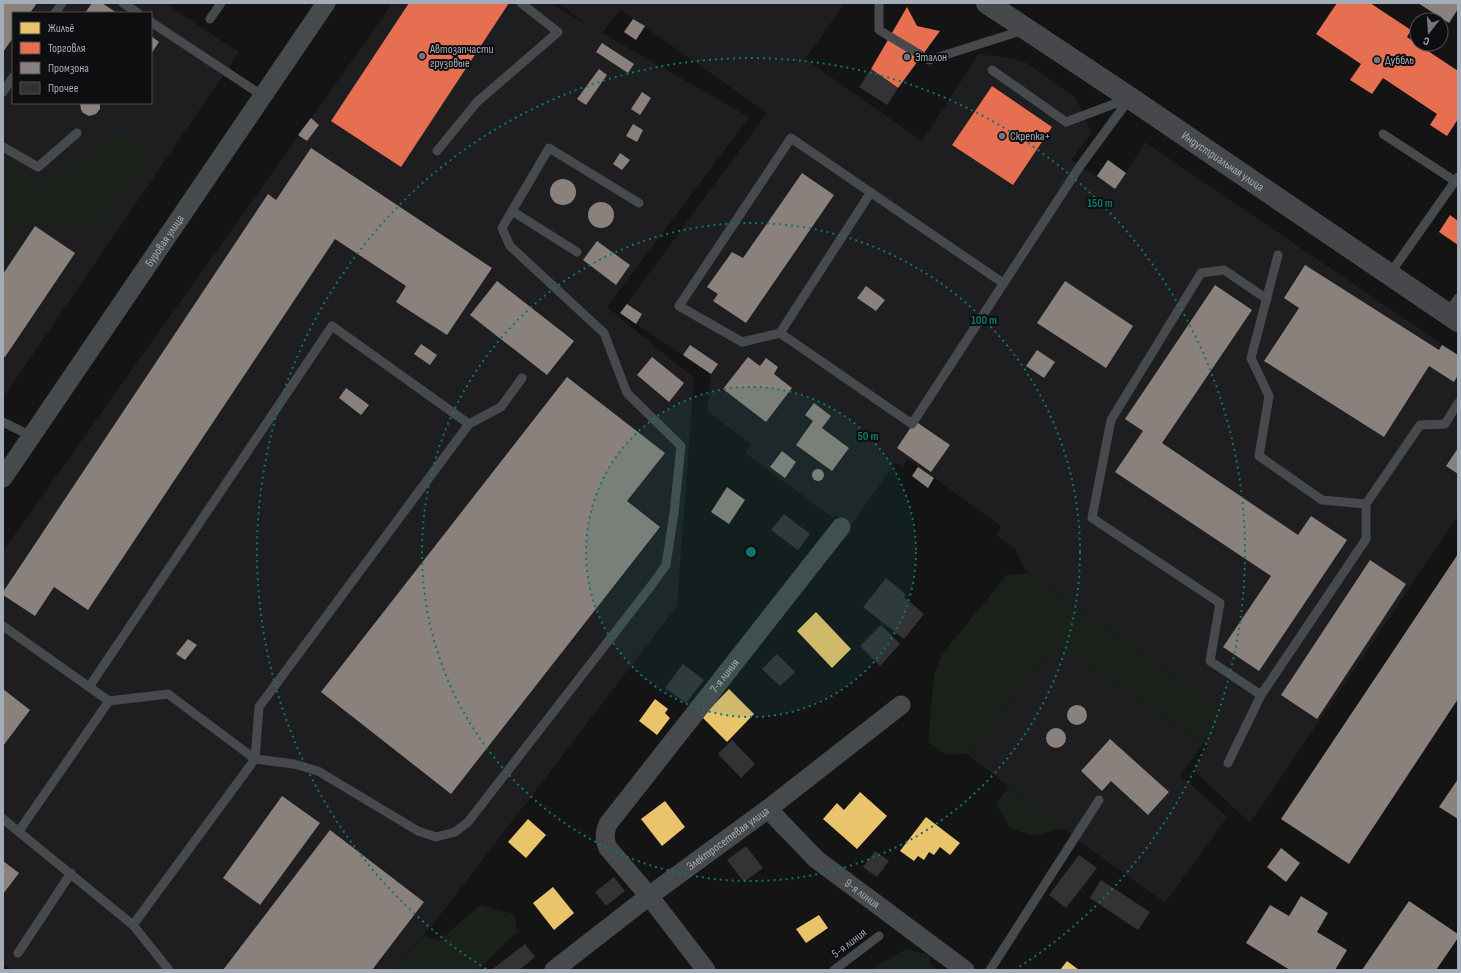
<svg xmlns="http://www.w3.org/2000/svg" width="1461" height="973" viewBox="0 0 1461 973" font-family="'Sofia Sans Condensed',sans-serif">
  <rect width="100%" height="100%" fill="#141414"/>
  <!-- built -->
  <g fill="#1e1e20" fill-rule="evenodd">
    <path d="M 3,3 L 164,3 L 239,52 L 3,398 ZM 13,13 L 151,13 L 151,103 L 13,103 Z"/>
    <polygon points="393,3 549,3 591,27 558,3 845,3 805,59 922,141 979,54 1009,58 1027,63 1075,97 1092,133 1071,160 1096,176 1108,160 1126,173 1145,142 1458,355 1458,516 1250,823 1194,771 1224,712 1029,573 1021,563 1016,550 996,535 1001,526 908,459 902,467 895,462 851,526 836,515 833,518 745,453 751,444 707,411 711,374 620,313 767,113 620,9 602,33 749,117 607,307 694,378 677,606 444,910 394,970 15,970 3,964 3,551"/>
    <polygon points="1056,644 1203,744 1180,775 1227,817 1165,903 1075,838 967,754"/>
  </g>
  <!-- green -->
  <g fill="#1a211a">
    <polygon points="114,134 144,140 145,162 98,226 68,227 20,220 3,247 3,163 50,184"/>
    <polygon points="1029,573 1224,712 1209,742 1203,744 1056,644 967,754 945,754 928,742 934,675 942,654 1007,575"/>
    <polygon points="1009,787 1063,828 1034,836 1010,828 996,804"/>
    <polygon points="480,905 514,914 517,932 478,970 394,970 423,936 439,941"/>
    <polygon points="907,949 929,955 932,966 939,970 875,970 878,965"/>
  </g>
  <!-- homes -->
  <g fill="#e9c46a">
    <polygon points="816,612 851,649 832,668 797,631"/>
    <polygon points="729,689 754,714 727,742 702,717"/>
    <polygon points="655,699 668,709 665,713 670,718 657,735 639,721"/>
    <polygon points="860,792 887,816 857,849 823,819 837,803 844,810"/>
    <polygon points="665,801 685,827 662,846 641,819"/>
    <polygon points="926,817 960,843 950,855 940,847 934,855 929,852 924,860 918,856 914,861 900,851"/>
    <polygon points="528,819 546,835 526,858 508,842"/>
    <polygon points="553,887 574,913 554,930 533,903"/>
    <polygon points="819,915 828,928 806,943 796,929"/>
    <polygon points="1067,961 1079,970 1060,970"/>
  </g>
  <!-- shops -->
  <g fill="#e76f51">
    <polygon points="409,3 509,3 401,167 331,121"/>
    <polygon points="1337,3 1370,3 1411,30 1407,37 1458,71 1458,119 1447,136 1430,125 1437,114 1383,78 1372,94 1350,80 1361,64 1316,34"/>
    <polygon points="907,7 917,26 940,31 898,88 871,69"/>
    <polygon points="992,86 1052,127 1013,185 952,145"/>
    <polygon points="1450,215 1458,221 1458,245 1439,232"/>
  </g>
  <!-- industry -->
  <g fill="#8a817c">
    <polygon points="3,3 37,3 30,13 13,13 13,38 3,52"/>
    <polygon points="92,3 102,3 117,13 85,13"/>
    <polygon points="1418,3 1458,3 1458,9 1449,23"/>
    <polygon points="633,19 645,26 636,40 624,32"/>
    <polygon points="151,36 159,42 151,54"/>
    <polygon points="602,43 634,64 628,73 596,52"/>
    <polygon points="599,69 607,75 586,105 577,99"/>
    <polygon points="642,92 651,98 640,115 631,109"/>
    <polygon points="80,103 100,103 100,109 96,114 89,116 83,113 81,110"/>
    <polygon points="311,118 319,125 307,141 298,135"/>
    <polygon points="633,124 643,130 637,142 626,136"/>
    <polygon points="311,148 492,268 447,335 396,302 406,286 335,239 88,610 54,587 35,616 3,595 3,592 268,194 276,200"/>
    <polygon points="620,153 630,160 622,170 613,164"/>
    <polygon points="1108,160 1126,173 1115,189 1097,176"/>
    <polygon points="802,173 834,195 746,323 713,301 718,294 707,287 732,252 743,258"/>
    <circle cx="563" cy="192" r="13"/>
    <circle cx="601" cy="215" r="13"/>
    <polygon points="35,226 75,253 5,357 3,356 3,274"/>
    <polygon points="597,241 630,265 616,285 583,260"/>
    <polygon points="1305,265 1439,350 1442,345 1458,355 1458,375 1454,382 1429,366 1384,437 1264,361 1299,308 1284,298"/>
    <polygon points="497,281 574,341 547,375 470,315"/>
    <polygon points="1065,281 1133,326 1106,368 1037,323"/>
    <polygon points="1215,285 1252,310 1162,443 1298,535 1311,516 1347,540 1259,671 1223,647 1271,576 1115,472 1143,431 1125,419"/>
    <polygon points="866,286 885,300 876,311 857,298"/>
    <polygon points="627,304 642,314 636,324 620,313"/>
    <polygon points="421,344 437,355 430,365 414,354"/>
    <polygon points="690,345 718,364 711,374 683,355"/>
    <polygon points="1037,350 1055,362 1044,378 1026,366"/>
    <polygon points="652,357 684,383 669,402 637,375"/>
    <polygon points="748,357 760,366 766,358 778,367 774,374 792,388 766,422 723,389"/>
    <polygon points="567,377 665,453 627,501 660,527 451,794 321,692"/>
    <polygon points="346,388 369,405 361,415 339,398"/>
    <polygon points="814,403 831,416 822,428 849,448 832,471 796,445 813,421 805,415"/>
    <polygon points="915,421 950,445 931,472 897,448"/>
    <polygon points="1458,448 1458,474 1446,466"/>
    <polygon points="782,451 796,462 785,478 770,467"/>
    <polygon points="918,467 934,478 928,488 912,476"/>
    <circle cx="818" cy="475" r="6"/>
    <polygon points="727,487 745,500 729,524 711,512"/>
    <polygon points="1458,554 1458,699 1349,864 1281,819"/>
    <polygon points="1370,560 1406,584 1317,719 1281,695"/>
    <polygon points="188,639 197,645 185,660 176,654"/>
    <polygon points="3,689 30,710 3,746"/>
    <circle cx="1077" cy="715" r="10"/>
    <circle cx="1056" cy="738" r="10"/>
    <polygon points="1110,739 1169,792 1148,815 1111,781 1102,791 1081,771"/>
    <polygon points="1458,779 1458,819 1439,807"/>
    <polygon points="282,796 320,823 260,905 223,878"/>
    <polygon points="330,830 424,902 372,970 223,970"/>
    <polygon points="1281,848 1300,863 1286,882 1267,867"/>
    <polygon points="3,861 19,873 3,894"/>
    <polygon points="1301,896 1328,913 1317,932 1347,950 1335,970 1290,970 1246,943 1270,905 1289,916"/>
    <polygon points="1409,901 1458,934 1458,938 1436,970 1362,970"/>
  </g>
  <!-- building -->
  <g fill="#333335">
    <polygon points="871,69 898,88 887,105 859,87"/>
    <polygon points="784,514 810,534 798,550 771,530"/>
    <polygon points="886,578 906,595 904,597 924,614 904,639 863,607"/>
    <polygon points="881,625 900,644 880,666 860,646"/>
    <polygon points="777,654 795,672 780,686 762,669"/>
    <polygon points="683,664 704,680 686,703 665,688"/>
    <polygon points="732,740 755,764 741,778 718,754"/>
    <polygon points="746,846 763,868 744,882 727,860"/>
    <polygon points="875,851 889,861 877,877 863,867"/>
    <polygon points="1079,855 1097,868 1066,908 1049,895"/>
    <polygon points="614,877 625,891 606,906 595,892"/>
    <polygon points="1101,880 1150,912 1138,930 1090,898"/>
    <polygon points="525,944 535,957 519,970 491,970"/>
  </g>
  <g fill="none" stroke-linecap="round" stroke-linejoin="round">
    <!-- service -->
    <g stroke="#474a4d" stroke-width="9">
      <polyline points="123,3 138,13"/>
      <polyline points="879,3 879,30 929,60 1024,30"/>
      <polyline points="55,13 62,3"/>
      <polyline points="210,19 221,3"/>
      <polyline points="151,22 263,96"/>
      <polyline points="3,92 13,77"/>
      <polyline points="1383,134 1455,181"/>
      <polyline points="3,147 38,167 77,133"/>
      <polyline points="437,151 477,102 558,32 521,3"/>
      <polyline points="871,192 780,333 912,424 1080,166 1130,98 1066,122 992,70"/>
      <polyline points="512,211 577,252"/>
      <polyline points="1278,255 1251,358 1269,396 1259,456 1322,500 1366,504"/>
      <polyline points="1389,275 1458,177"/>
      <polyline points="1447,314 1458,298"/>
      <polyline points="780,333 742,342 679,306 791,138 1003,283"/>
      <polyline points="3,422 31,436"/>
      <polyline points="3,626 109,701 168,694 255,759 294,764 318,771 418,831 436,837 455,832 468,822 651,586 666,565 674,513 681,446 627,393 604,333 510,246 502,228 549,148 639,203"/>
      <polyline points="89,687 332,326 469,424"/>
      <polyline points="1261,695 1210,661 1220,603 1092,518 1111,420 1201,273 1224,270 1267,299"/>
      <polyline points="1228,763 1261,695 1366,539 1366,504 1420,425 1445,424 1458,403"/>
      <polyline points="3,819 133,925"/>
      <polyline points="19,831 109,701"/>
      <polyline points="18,953 71,873"/>
      <polyline points="169,970 133,925 255,759 259,707 469,424 501,407 522,378"/>
      <polyline points="834,970 879,936"/>
      <polyline points="990,970 1099,800"/>
    </g>
    <!-- minor -->
    <g stroke="#474a4d" stroke-width="19">
      <path id="s1" d="M 3,478 L 326,3"/>
      <path id="s2" d="M 768,809 L 816,859 L 965,970"/>
      <path id="s3" d="M 554,970 L 649,896 L 768,809 L 901,705"/>
      <path id="s4" d="M 706,970 L 649,896 L 608,848 C 604,840 604,833 608,824 L 841,527"/>
    </g>
    <!-- secondary -->
    <path stroke="#46484b" stroke-width="22" id="s5" d="M 987,3 L 1130,98 L 1458,321"/>
  </g>
  <!-- distance rings -->
  <circle cx="751" cy="552" r="165" fill="#0f766e" fill-opacity=".12"/>
  <g fill="none" stroke="#0f766e" stroke-width="2" stroke-dasharray="2 4">
    <circle cx="751" cy="552" r="165"/>
    <circle cx="751" cy="552" r="329"/>
    <path d="M486 969A494 494 0 1 1 1016 969"/>
  </g>
  <!-- markers -->
  <g fill="#71777e" stroke="#0e0e10" stroke-width="1.5">
    <circle cx="422" cy="56" r="4"/>
    <circle cx="907" cy="57" r="4"/>
    <circle cx="1377" cy="60" r="4"/>
    <circle cx="1002" cy="136" r="4"/>
  </g>
  <g text-anchor="middle" stroke-width="4" stroke-linejoin="round" paint-order="stroke">
    <!-- poi labels -->
    <g font-size="12" fill="#a3acb7" stroke="#0e0e10" text-anchor="start">
      <text x="430" y="53">Автозапчасти<tspan x="430" dy="14">грузовые</tspan></text>
      <text x="915" y="61">Эталон</text>
      <text x="1385" y="64">Дуббль</text>
      <text x="1010" y="140">Скрепка+</text>
    </g>
    <!-- street labels -->
    <g font-size="12" fill="#a3acb7" stroke="#0e0e10">
      <text dy="4" stroke="none"><textPath href="#s5" startOffset="284">Индустриальная улица</textPath></text>
      <text dy="4" stroke="none"><textPath href="#s1" startOffset="287">Буровая улица</textPath></text>
      <text dy="4" stroke="none"><textPath href="#s4" startOffset="370">7-я линия</textPath></text>
      <text dy="4" stroke="none"><textPath href="#s3" startOffset="218">Электросетевая улица</textPath></text>
      <text dy="4" stroke="none"><textPath href="#s2" startOffset="127">9-я линия</textPath></text>
      <text transform="translate(849 943) rotate(-37)" y="4">5-я линия</text>
    </g>
  </g>
  <circle cx="751" cy="552" r="6" fill="#0f766e" stroke="#0e0e10" stroke-width="2"/>
  <g font-size="12" text-anchor="middle" font-weight="bold" fill="#0f766e" stroke="#0e0e10" stroke-width="4" stroke-linejoin="round" paint-order="stroke">
    <text x="1100" y="207">150 m</text>
    <text x="984" y="324">100 m</text>
    <text x="868" y="440">50 m</text>
  </g>
  <!-- border -->
  <rect width="1461" height="973" fill="none" stroke="#a3acb7" stroke-width="8"/>
  <!-- legend -->
  <rect x="12" y="12" width="140" height="92" fill="#0e0e10" stroke="#4a4d53"/>
  <rect x="20" y="22" width="20" height="12" fill="#e9c46a" stroke="#4a4d53"/>
  <text x="48" y="32" font-size="12" fill="#a3acb7">Жильё</text>
  <rect x="20" y="42" width="20" height="12" fill="#e76f51" stroke="#4a4d53"/>
  <text x="48" y="52" font-size="12" fill="#a3acb7">Торговля</text>
  <rect x="20" y="62" width="20" height="12" fill="#8a817c" stroke="#4a4d53"/>
  <text x="48" y="72" font-size="12" fill="#a3acb7">Промзона</text>
  <rect x="20" y="82" width="20" height="12" fill="#333335" stroke="#4a4d53"/>
  <text x="48" y="92" font-size="12" fill="#a3acb7">Прочее</text>
  <!-- north arrow -->
  <g transform="translate(1429 32) rotate(197)"><circle r="19" fill="#0e0e10" stroke="#4a4d53"/>
  <path d="M0-3L7 15L0 10L-7 15Z" fill="#71777e"/>
  <text y="-6" font-size="11" font-weight="bold" text-anchor="middle" fill="#a3acb7">С</text>
  </g>
</svg>
